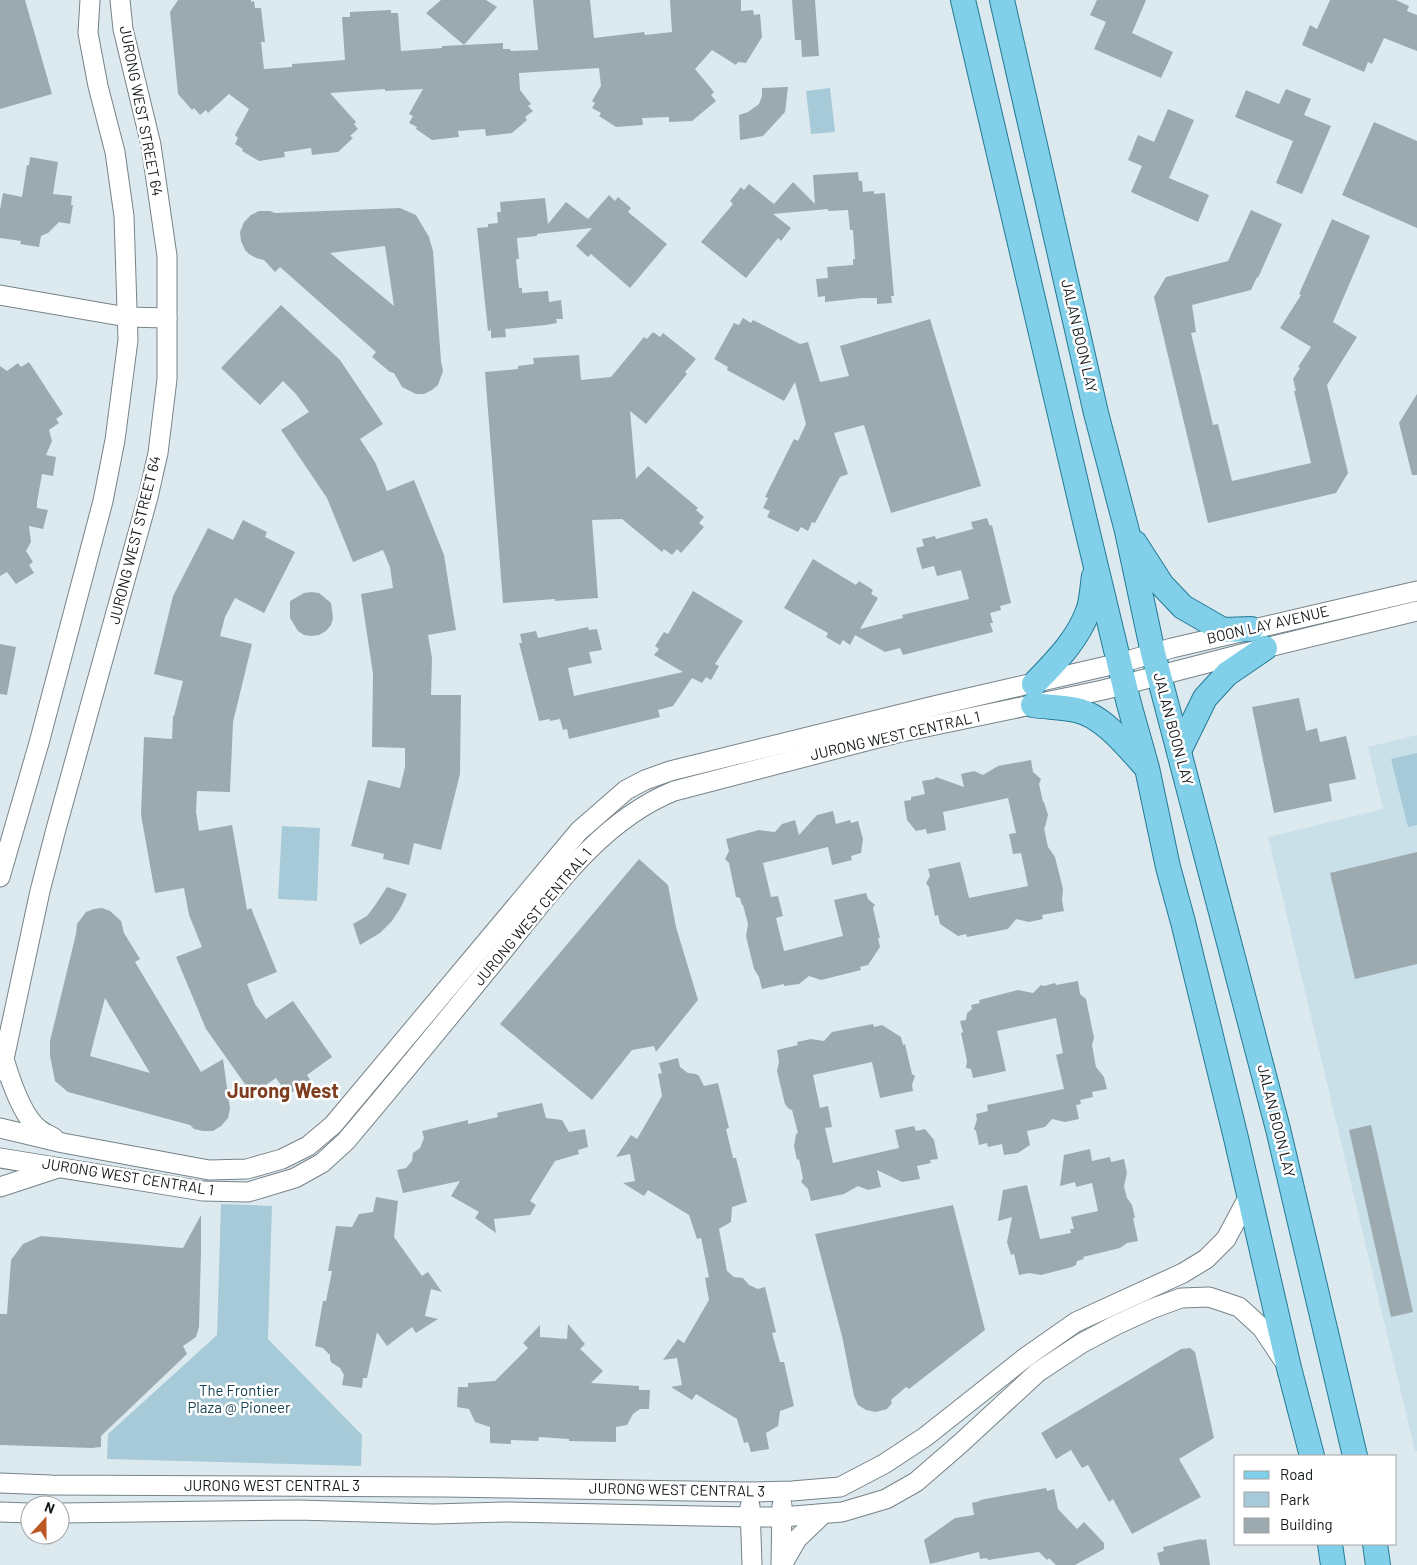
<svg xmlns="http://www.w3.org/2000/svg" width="1417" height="1565" viewBox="0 0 1417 1565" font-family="Barlow,sans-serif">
  <rect width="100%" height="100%" fill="#dceaf0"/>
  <!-- built -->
  <polygon fill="#c9e0e9" points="1417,735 1417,1451 1415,1451 1268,837 1383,809 1368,747"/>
  <!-- green -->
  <g fill="#a7cad8">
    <polygon points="830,88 835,132 811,134 806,91"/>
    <polygon points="1417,753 1417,825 1408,827 1391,759"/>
    <polygon points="282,826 320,828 317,901 278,899"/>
    <polygon points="221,1204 272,1206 268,1339 362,1435 361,1466 107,1459 108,1434 217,1335"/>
  </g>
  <!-- building -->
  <g fill="#9caab0" fill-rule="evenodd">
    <polygon points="0,0 25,0 52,94 0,109"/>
    <polygon points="178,0 251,0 251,2 254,1 255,8 261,8 265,42 261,42 264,69 292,67 292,64 345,60 342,17 350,17 350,12 391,10 391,13 398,13 401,51 442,48 442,46 464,45 426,13 441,0 486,0 497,7 464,45 503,43 503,49 510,49 511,51 538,50 533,0 590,0 594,38 644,32 645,35 672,32 670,0 741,0 741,11 753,10 754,15 760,14 762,37 746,63 738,62 736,65 712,50 695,69 714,92 711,95 716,101 692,121 669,122 669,117 642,118 643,125 616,127 599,116 601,113 592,108 595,103 592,101 601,86 599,68 519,73 520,90 531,104 528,106 533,111 525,117 527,120 512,133 486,136 485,129 458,131 459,137 432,140 416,129 417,127 409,123 413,116 409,114 423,89 385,91 385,89 330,93 356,122 354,124 358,129 350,136 353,138 338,152 312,155 311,148 284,152 285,157 259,161 242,151 243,149 235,144 238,138 235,135 249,109 229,94 208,113 206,110 200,115 194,108 192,110 178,94 170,12"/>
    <polygon points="792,0 815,0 819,56 802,57 801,40 795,40"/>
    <polygon points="1097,0 1146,0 1132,33 1173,52 1161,78 1094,49 1106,22 1090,15"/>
    <polygon points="1330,0 1396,0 1409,6 1407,11 1417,15 1417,51 1384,38 1372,64 1368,62 1364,72 1302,45 1310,25 1317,29"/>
    <polygon points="788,87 785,112 763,136 740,140 739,115 748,112 759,104 762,96 762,88"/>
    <polygon points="1286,89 1311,99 1304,115 1331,126 1302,194 1276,183 1293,141 1235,117 1246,90 1279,104"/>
    <polygon points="1168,109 1194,120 1169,178 1209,195 1198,222 1131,192 1142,166 1128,160 1138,135 1154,142"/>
    <polygon points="1374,122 1417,141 1417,228 1342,195"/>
    <polygon points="30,157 58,162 53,194 72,196 71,205 73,205 70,224 59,222 48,233 41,236 39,247 20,244 21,241 0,238 0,210 3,193 22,197 27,165 29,165"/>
    <polygon points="858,172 859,181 862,181 863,192 874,191 874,194 885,193 894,296 891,296 892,303 877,304 877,298 862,298 825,302 825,296 818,297 816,279 828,278 827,267 853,265 853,259 855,259 853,230 850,230 848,210 828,211 828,209 773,214 791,228 781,241 778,238 746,278 701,242 733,204 730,201 741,187 744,190 749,184 774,204 793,182 815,204 813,175"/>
    <polygon points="609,195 615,201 618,197 631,208 628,212 667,244 630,288 591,254 588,257 576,246 592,228 537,234 537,236 517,238 519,259 516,259 519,288 522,288 522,293 548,291 549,302 561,300 563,319 556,319 557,323 546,325 505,329 506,337 491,338 491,330 488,331 477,228 488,227 488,224 498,223 497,212 501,212 500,202 545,198 548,224 566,202 588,219"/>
    <path d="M 400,208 L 416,215 L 429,237 L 433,251 L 441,361 L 443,371 L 438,385 L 432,390 L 424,394 L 416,394 L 402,387 L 394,373 L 390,372 L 372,357 L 376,352 L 280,267 L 275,272 L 264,260 L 256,258 L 249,254 L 245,250 L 241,241 L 240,232 L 244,222 L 251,215 L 259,211 L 270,211 L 275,213 ZM 385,246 L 394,306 L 330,253 Z"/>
    <polygon points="1251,210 1282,224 1258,278 1257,277 1251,290 1192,305 1196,332 1191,333 1213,425 1218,424 1232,481 1311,463 1294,391 1296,391 1293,379 1300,368 1298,367 1311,347 1280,328 1301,295 1299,294 1332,219 1370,236 1333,322 1357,337 1327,385 1348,473 1336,493 1208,523 1154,297 1166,277 1228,261"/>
    <polygon points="281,305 340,360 383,424 360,439 375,462 387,491 414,480 444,555 456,630 428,635 432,658 431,695 461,695 460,774 441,850 414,843 409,865 383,859 384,854 351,846 368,780 400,788 405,767 405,748 372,747 373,674 361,594 393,588 390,567 383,550 353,562 327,498 281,430 309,412 296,394 283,381 260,405 221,368"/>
    <polygon points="743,318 751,323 753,320 800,344 808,342 820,382 849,376 840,346 930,319 981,486 891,513 864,425 834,433 848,474 840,477 815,523 812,522 808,531 801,527 798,532 767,517 770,511 763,508 768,498 765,497 794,439 798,441 806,424 795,382 784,401 727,370 728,367 714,359 734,323 739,325"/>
    <polygon points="653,332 660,337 663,333 696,359 685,372 687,374 646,424 630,411 636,479 648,466 698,508 696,510 704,517 699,523 704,527 681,553 677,549 672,555 664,549 662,552 622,519 592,520 598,598 555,601 555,599 503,603 485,372 518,369 518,366 534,364 533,358 579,355 581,380 611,377 644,337 647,339"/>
    <polygon points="29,362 63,414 56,419 59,423 49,430 52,441 46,455 56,457 53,476 42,474 37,502 37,508 48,510 43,529 29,526 31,542 26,551 33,562 29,565 34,573 16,584 7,572 0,576 0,366 7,371 18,363 21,367"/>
    <polygon points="1417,394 1417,475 1412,475 1399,423"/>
    <polygon points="987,518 990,526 992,525 1011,603 1000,606 1001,610 990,613 993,623 990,623 993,632 903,655 900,648 885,652 855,635 850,645 843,640 840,645 826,637 828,633 784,608 813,559 856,585 859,581 873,590 871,594 878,598 860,629 903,618 902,615 969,599 961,570 937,576 934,566 922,569 916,548 924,546 922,539 935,536 936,539 973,529 971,522"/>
    <polygon points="243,520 267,532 265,537 295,552 264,613 235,598 225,617 220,636 252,644 233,722 230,792 197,791 196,812 199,831 232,825 247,910 251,908 277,972 247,984 255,1004 266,1019 293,1001 332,1057 307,1075 310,1080 288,1095 276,1078 252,1094 206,1029 176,957 202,947 189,915 184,888 155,893 141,815 144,737 172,739 173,716 174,716 183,681 154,674 173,596 208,528 233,540"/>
    <polygon points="693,591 743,621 715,664 719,666 711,680 706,677 702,683 692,678 673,706 658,710 660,717 598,732 569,739 567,729 563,730 560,719 550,721 550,719 539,721 519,643 522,643 520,634 536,631 538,638 588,627 589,630 597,629 602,650 589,652 592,663 568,668 574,696 683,672 654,655 659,649 655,646 664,632 668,634"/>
    <polygon points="311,592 319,593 331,603 333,618 331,625 326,631 319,635 312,636 304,635 298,631 290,618 290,601 304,593"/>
    <polygon points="0,644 16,647 7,695 0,694"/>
    <polygon points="1299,698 1306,731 1317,728 1320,742 1346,736 1356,779 1329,784 1332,801 1274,813 1252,707"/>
    <polygon points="1031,760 1033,772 1041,779 1039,784 1043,802 1044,802 1048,815 1045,827 1044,828 1048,847 1055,857 1063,889 1062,900 1064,911 1042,915 1043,919 1029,922 1016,919 1008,929 967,937 966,934 958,936 940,924 938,915 935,916 929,887 926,883 930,876 928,869 960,862 969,898 1028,886 1021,853 1013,854 1009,834 1016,833 1008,798 943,812 946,830 927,834 926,829 916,831 907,820 904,801 911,800 911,797 925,794 922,781 934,779 936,777 964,787 961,774 974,771 983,775 998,766"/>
    <polygon points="833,811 836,824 850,820 851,823 858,821 863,839 861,853 851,856 852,860 832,865 828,847 763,863 771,897 778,896 783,916 776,918 784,951 843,936 834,900 866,893 868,899 875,905 873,908 880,938 878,938 880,947 868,965 860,967 861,970 821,980 809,976 799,984 784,986 784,984 762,989 759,977 754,969 746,936 748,924 743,905 742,905 740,898 736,897 729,863 725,859 729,851 726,839 759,830 775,832 782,824 795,820 799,835 817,815"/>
    <polygon points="1417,852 1417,964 1355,979 1330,873"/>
    <polygon points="639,859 668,885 676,927 698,1000 656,1052 654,1046 632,1050 592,1100 500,1024"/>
    <polygon points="387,887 407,894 401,907 392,921 380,933 360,945 353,924 367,916 376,904"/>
    <path d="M 102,908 L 110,911 L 121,921 L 124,933 L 140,959 L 135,962 L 201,1072 L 223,1059 L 230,1109 L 228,1118 L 221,1126 L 213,1131 L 203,1131 L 194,1129 L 190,1125 L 68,1092 L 55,1081 L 50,1056 L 50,1041 L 76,934 L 77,924 L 86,912 L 94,909 ZM 105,998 L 150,1073 L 90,1056 Z"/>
    <polygon points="1078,981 1080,994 1086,999 1094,1038 1092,1045 1096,1067 1104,1077 1107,1089 1092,1092 1093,1097 1080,1100 1081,1104 1076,1105 1079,1119 1065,1122 1052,1119 1045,1127 1027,1131 1030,1145 1018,1153 1004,1155 1002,1144 988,1147 987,1143 979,1145 976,1131 974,1129 977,1119 976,1114 988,1111 987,1105 1064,1089 1056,1055 1063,1053 1056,1018 997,1031 1006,1071 973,1078 971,1069 966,1068 967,1061 961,1033 963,1032 960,1021 966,1020 967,1013 972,1009 971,1005 980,1003 979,1000 1018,990 1033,993 1041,985 1044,986 1055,983 1056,985"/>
    <polygon points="873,1024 874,1027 882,1025 901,1037 903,1045 905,1044 912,1074 915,1076 912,1085 913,1091 880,1098 872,1062 813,1075 820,1108 828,1106 832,1127 825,1128 833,1163 899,1148 895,1130 914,1126 916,1131 925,1129 934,1140 938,1159 930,1160 931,1163 917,1166 920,1179 902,1182 877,1170 881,1187 868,1190 858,1186 844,1194 811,1201 808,1189 801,1182 803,1178 799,1159 797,1160 794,1146 796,1134 798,1133 792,1110 789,1109 785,1104 777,1071 779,1062 777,1050 798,1045 797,1042 811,1039 824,1041 832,1032"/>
    <polygon points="678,1058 680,1067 688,1073 696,1074 699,1076 704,1086 718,1083 729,1128 726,1129 733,1158 736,1158 747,1202 732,1207 731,1222 719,1229 727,1271 734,1277 743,1278 749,1285 758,1289 765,1287 776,1332 772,1333 780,1362 784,1362 794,1406 780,1411 778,1426 766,1433 769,1449 751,1452 748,1442 744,1443 737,1419 696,1394 692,1400 671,1387 682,1385 677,1358 663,1360 678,1339 684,1343 709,1300 705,1278 709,1277 701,1238 697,1239 689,1215 648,1190 644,1196 623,1183 635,1181 630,1154 616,1157 631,1135 637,1139 662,1096 658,1074 662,1073 659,1063"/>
    <polygon points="542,1103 546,1118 562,1120 569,1132 585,1129 588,1147 578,1150 579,1154 555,1161 530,1201 536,1205 530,1215 494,1219 496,1233 475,1218 479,1212 451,1196 460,1181 403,1193 397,1170 406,1168 412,1161 413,1153 420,1148 424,1138 422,1131 468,1120 468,1124 498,1117 497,1113"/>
    <polygon points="1371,1125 1413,1312 1391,1317 1349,1130"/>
    <polygon points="1090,1149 1092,1161 1110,1157 1111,1162 1124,1159 1127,1173 1124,1186 1127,1198 1132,1205 1135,1218 1133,1218 1138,1241 1127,1243 1120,1248 1083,1257 1084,1259 1077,1261 1076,1265 1072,1267 1041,1275 1029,1273 1019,1275 1014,1254 1011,1255 1007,1242 1012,1217 998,1221 1003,1190 1027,1185 1040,1239 1071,1233 1070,1229 1074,1229 1071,1217 1098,1211 1092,1183 1076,1187 1075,1182 1060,1186 1064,1155"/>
    <polygon points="376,1197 398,1201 394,1237 422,1276 428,1272 442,1292 431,1289 425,1316 438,1319 416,1333 412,1327 387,1346 377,1332 367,1378 363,1378 362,1388 342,1385 344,1375 340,1368 332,1363 330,1360 330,1355 323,1348 315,1346 323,1301 326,1301 332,1271 328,1271 336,1226 352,1227 359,1214 373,1212"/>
    <polygon points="953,1205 985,1330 909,1389 906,1387 891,1400 892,1403 887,1409 876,1412 866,1410 858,1405 854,1396 842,1336 815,1234"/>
    <polygon points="201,1215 201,1252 199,1327 196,1337 183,1346 187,1354 101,1436 101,1447 92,1448 0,1445 0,1314 7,1314 11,1260 23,1244 41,1236 183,1248"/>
    <polygon points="568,1324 585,1344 580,1349 603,1371 591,1383 639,1386 639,1390 650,1390 649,1409 640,1409 633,1414 627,1425 616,1427 616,1442 569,1441 569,1439 539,1437 538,1441 511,1440 511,1444 490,1443 490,1427 475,1422 469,1409 457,1407 458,1387 468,1387 468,1383 495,1381 528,1348 523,1343 540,1325 540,1337 567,1339"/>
    <polygon points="1190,1348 1195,1352 1214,1438 1179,1459 1201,1497 1132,1534 1113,1499 1109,1502 1088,1465 1082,1468 1071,1450 1056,1459 1041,1433 1181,1349"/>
    <polygon points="1046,1488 1047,1491 1054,1489 1058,1509 1077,1529 1084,1522 1104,1543 1104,1549 1075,1565 1056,1565 1049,1558 1047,1560 1039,1552 988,1560 987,1558 980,1559 979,1552 930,1564 924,1540 955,1518 974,1515 972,1503 980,1501 980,1500"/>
    <polygon points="1201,1539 1202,1540 1206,1539 1210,1565 1160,1565 1157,1553 1164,1551 1163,1547"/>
  </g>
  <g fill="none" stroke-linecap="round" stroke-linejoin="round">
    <defs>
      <g id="minor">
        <polyline points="0,295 127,317 167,318"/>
        <polyline points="0,877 39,743 103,501 115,440 128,340 124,216 115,152 98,86 88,33 90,0"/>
        <path d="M 4,1059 C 10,1079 23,1118 40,1130 C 44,1133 49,1135 54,1138"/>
        <polyline points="0,1071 4,1059 40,891 56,829 148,497 158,453 167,379 167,256 151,145 123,29 120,0"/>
        <polyline points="0,1128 63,1143 209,1170 247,1169 282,1159 308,1146 333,1125 579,831 626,790 645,780 670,771 938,705 1120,663 1172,648 1417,591"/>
        <path d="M 0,1158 L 203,1191 L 248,1192 L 295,1178 L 322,1163 L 346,1141 C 396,1082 445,1022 494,962 C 545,900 597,822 674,791 L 897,733 L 1103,690 L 1265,648 L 1417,611"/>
        <polyline points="0,1187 58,1168"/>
        <polyline points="0,1483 51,1485 443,1487 750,1492 792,1491 840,1487 884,1464 925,1437 1026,1357 1076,1322 1183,1273 1206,1259 1226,1239 1250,1194"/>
        <polyline points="750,1506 752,1565"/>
        <polyline points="0,1512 30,1513"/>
        <polyline points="60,1513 298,1510 434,1514 504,1512 751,1517 782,1517 842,1512 886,1499 916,1482 961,1443 1038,1372 1082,1343 1116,1325 1151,1309 1181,1298 1209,1297 1239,1307 1262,1328 1284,1361"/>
        <polyline points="781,1565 782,1505"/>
        <polyline points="782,1565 797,1539 823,1514"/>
      </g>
      <g id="major">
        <polyline points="963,0 1085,521 1129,704 1147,768 1168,867 1183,922 1236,1138 1289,1368 1312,1456"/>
        <polyline points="1002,0 1096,413 1127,531 1153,653 1278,1129 1355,1456"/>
        <polyline points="1135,543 1162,585 1183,607 1223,630 1251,629"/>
        <path d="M 1034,684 C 1055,662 1077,641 1088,611 C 1092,601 1092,588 1094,576"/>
        <path d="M 1033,705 C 1047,707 1062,707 1076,710 C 1102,715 1127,746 1144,765"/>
        <polyline points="1179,751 1205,698 1227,674 1265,648"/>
        <polyline points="1330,1544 1333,1565"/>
        <polyline points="1375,1544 1378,1565"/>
      </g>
    </defs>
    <!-- minor casing -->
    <use href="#minor" stroke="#768388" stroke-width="21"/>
    <!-- major casing -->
    <use href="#major" stroke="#247a96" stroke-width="26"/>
    <!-- minor -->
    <use href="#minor" stroke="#fff" stroke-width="19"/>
    <!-- major -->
    <use href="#major" stroke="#81cfe8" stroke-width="24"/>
  </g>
  <g text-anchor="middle" stroke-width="5" stroke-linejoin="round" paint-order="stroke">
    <!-- street labels -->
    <g font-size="15" fill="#14191b" stroke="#fff">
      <text transform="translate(141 111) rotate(79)" y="5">JURONG WEST STREET 64</text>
      <text transform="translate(1079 336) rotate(77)" y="5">JALAN BOON LAY</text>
      <text transform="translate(135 540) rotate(-76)" y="5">JURONG WEST STREET 64</text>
      <text transform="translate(1268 625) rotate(-13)" y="5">BOON LAY AVENUE</text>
      <text transform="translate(1173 729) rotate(75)" y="5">JALAN BOON LAY</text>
      <text transform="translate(895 736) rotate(-13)" y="5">JURONG WEST CENTRAL 1</text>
      <text transform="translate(533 917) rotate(-50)" y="5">JURONG WEST CENTRAL 1</text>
      <text transform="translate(1276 1121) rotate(76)" y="5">JALAN BOON LAY</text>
      <text transform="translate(128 1177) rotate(9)" y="5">JURONG WEST CENTRAL 1</text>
      <text x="272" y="1491">JURONG WEST CENTRAL 3</text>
      <text transform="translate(677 1490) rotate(1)" y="5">JURONG WEST CENTRAL 3</text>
    </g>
    <!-- park labels -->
    <g font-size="15" fill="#184352" stroke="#fff">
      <text x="239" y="1396">The Frontier<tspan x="239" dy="17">Plaza @ Pioneer</tspan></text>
    </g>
    <!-- district labels -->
    <g font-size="20" font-weight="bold" fill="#7e3d1e" stroke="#fff">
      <text x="283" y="1098">Jurong West</text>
    </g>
  </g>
  <!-- legend -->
  <rect x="1234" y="1455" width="162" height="90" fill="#ffffff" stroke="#a1a3a4"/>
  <rect x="1244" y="1471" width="25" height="8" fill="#81cfe8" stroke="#a1a3a4"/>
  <text x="1280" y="1480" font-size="15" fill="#14191b">Road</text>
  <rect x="1244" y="1492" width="25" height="15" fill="#a7cad8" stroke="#a1a3a4"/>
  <text x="1280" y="1505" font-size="15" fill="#14191b">Park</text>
  <rect x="1244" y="1518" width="25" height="15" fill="#9caab0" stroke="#a1a3a4"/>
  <text x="1280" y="1530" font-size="15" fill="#14191b">Building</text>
  <!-- north arrow -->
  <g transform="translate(45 1520) rotate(21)"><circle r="24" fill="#ffffff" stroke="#a1a3a4"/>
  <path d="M0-4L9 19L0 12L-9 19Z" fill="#bc5823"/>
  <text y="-8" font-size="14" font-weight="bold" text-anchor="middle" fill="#14191b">N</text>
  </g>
</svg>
